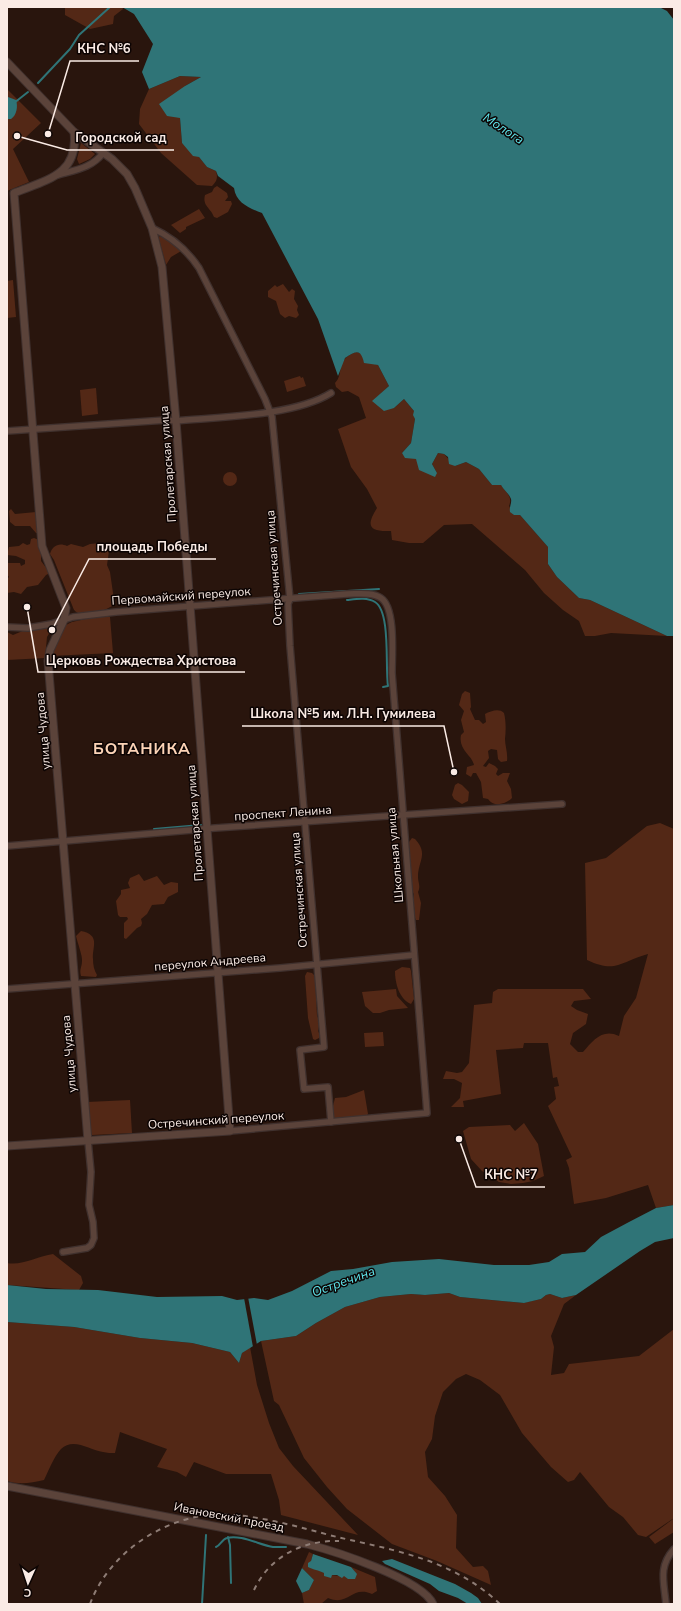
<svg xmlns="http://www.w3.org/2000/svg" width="681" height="1611" viewBox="0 0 681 1611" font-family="'Nunito Sans',sans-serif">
  <rect width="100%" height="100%" fill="#29150d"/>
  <!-- green -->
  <g fill="#532816">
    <polygon points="65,7 122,7 123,9 114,16 113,24 90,29 65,15"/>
    <path d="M 180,76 L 201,77 L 185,86 L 180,118 L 182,143 L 199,157 L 207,167 L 216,171 C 218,178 217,181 212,186 L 197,185 L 161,153 L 139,124 L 140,109 L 149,89 Z"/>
    <polygon points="7,90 8,90 41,123 13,149 29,182 7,191"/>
    <polygon points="81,143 95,154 90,159 79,164 77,159"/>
    <path d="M 217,186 L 227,193 L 228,197 L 225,201 L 231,201 L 232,204 L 228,212 L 217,218 L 214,217 C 211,208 202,206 205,195 L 212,192 L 214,188 Z"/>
    <polygon points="199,209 205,218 186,227 186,229 180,233 171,225"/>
    <polygon points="158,236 166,238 183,250 171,257 166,265"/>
    <polygon points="13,280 16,317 7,318 7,281"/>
    <polygon points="283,284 289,292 292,289 295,291 294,299 298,306 297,310 299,315 296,318 289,316 285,318 280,314 276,301 268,297 268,291 275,285 277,287"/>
    <path d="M 356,352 L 360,353 L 364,357 L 363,360 L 378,365 L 389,386 L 373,401 L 394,408 L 404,399 L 414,411 L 415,419 L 411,443 L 402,453 L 416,459 L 437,473 L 432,464 L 438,453 L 444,454 L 455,466 L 466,462 L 479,469 L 492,485 L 501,485 C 506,493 513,496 509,506 L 514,515 L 520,515 L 548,547 L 548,564 L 557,577 L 579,598 L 590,600 L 667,636 L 611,633 L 595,636 L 585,636 L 579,621 L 563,610 L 544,593 L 525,570 L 472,524 L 444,525 L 423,543 L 409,543 L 392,540 L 391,531 C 370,532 365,527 377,508 L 367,489 L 351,467 L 338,429 L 366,418 L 359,397 L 348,391 L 342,392 L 336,387 L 335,383 C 345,373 334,360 356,352 Z"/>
    <polygon points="300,376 301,378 303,377 306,386 287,392 284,381"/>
    <polygon points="96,388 98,414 82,416 80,390"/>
    <circle cx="230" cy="479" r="7"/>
    <polygon points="11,509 15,514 36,512 39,533 36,533 30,526 15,526 10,522 9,511"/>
    <polygon points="34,538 39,540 38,547 41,552 41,561 50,573 46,575 38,585 27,587 21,594 14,592 7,593 7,579 9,577 7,574 7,563 20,563 21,566 25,564 25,560 16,556 7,555 9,547 19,546 23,543 27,545 30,544 31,539"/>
    <path d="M 101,543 L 104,544 L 109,551 L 107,565 L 110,572 L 114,600 L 112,606 C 105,611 81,618 75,611 C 73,609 73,607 72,605 L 54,560 L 50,554 C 52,546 59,542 67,546 L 71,544 L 83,547 L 90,544 Z"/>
    <polygon points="95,617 110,617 113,653 51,656 64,626 72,622"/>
    <polygon points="47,627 51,630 47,637 45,658 7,660 7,632 13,635 25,630"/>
    <path d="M 465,691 L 470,693 L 471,707 L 470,709 L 475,720 L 479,720 L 483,724 L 486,722 L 485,714 C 491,711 499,708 504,713 C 506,721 506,730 505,739 C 505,746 508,753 507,761 L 501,762 L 498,759 L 497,750 L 491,749 L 488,751 L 489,758 L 483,766 L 486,767 L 489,763 L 495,766 L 498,769 L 496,774 L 498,776 L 503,773 L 510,773 L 507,781 L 511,789 L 512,798 C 505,805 493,807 488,799 L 483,798 L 481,782 L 476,773 L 473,773 L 471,777 L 466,774 L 467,767 L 474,765 C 472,755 458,750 461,735 L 464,732 L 461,720 L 464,711 L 459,705 L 462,694 Z"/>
    <polygon points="458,783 462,785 469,792 468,801 462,804 454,799 452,795 455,785"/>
    <path d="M 660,823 L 674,829 L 674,1205 L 656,1208 L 648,1185 L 606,1198 L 574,1204 L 569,1168 L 566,1160 L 572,1157 L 548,1106 L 556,1099 L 554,1087 L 559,1086 L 557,1077 L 553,1078 L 548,1043 L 524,1043 L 523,1048 L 496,1050 L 501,1094 L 463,1101 L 464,1107 L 451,1107 L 460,1098 L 462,1083 L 454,1079 L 443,1079 L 446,1071 L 457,1073 L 462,1072 L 469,1063 L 474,1005 L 492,1003 L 493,992 L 498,989 L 583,989 L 591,999 L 574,1001 L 571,1006 L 577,1010 L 588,1014 L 586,1024 L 573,1033 L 570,1044 L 578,1052 L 583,1052 C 593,1040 603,1028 619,1036 L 624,1016 L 636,998 L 648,954 C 621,961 617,974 587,960 L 585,863 L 606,858 L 647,826 Z"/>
    <path d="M 412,838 L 415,839 C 429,854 418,861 418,877 C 418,883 421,886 418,892 L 421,903 L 419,920 L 416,920 C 413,915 416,909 413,904 C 413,901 414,897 414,894 C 413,892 411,891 411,888 C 410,880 412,857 408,850 L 409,842 Z"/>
    <polygon points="139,874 144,881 157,876 164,885 171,882 178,883 178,892 168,897 164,904 152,905 147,914 141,919 142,923 141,926 137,928 126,939 124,938 124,923 128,919 127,917 120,917 118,915 116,901 121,894 121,890 130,888 128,883 130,878"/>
    <path d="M 81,931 C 101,935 92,947 93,959 C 93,965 94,970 97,975 L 96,977 L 81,976 C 79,969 82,967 82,961 C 83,957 77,941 76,936 Z"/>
    <path d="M 402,967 L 410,968 L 411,971 L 414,999 L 411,1004 C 399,999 395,983 395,971 Z"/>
    <polygon points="307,972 312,973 315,976 317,1016 320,1022 318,1031 320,1035 319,1038 315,1040 313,1039 308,1018 305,976"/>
    <polygon points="396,989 397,996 408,1008 389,1010 380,1013 373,1013 365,1006 362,992"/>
    <polygon points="383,1032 384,1046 365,1047 364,1033"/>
    <polygon points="364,1090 368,1114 364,1118 343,1119 333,1118 332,1110 335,1098 346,1097"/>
    <polygon points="130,1100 132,1133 92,1135 89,1131 87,1102"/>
    <polygon points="524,1123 538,1144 544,1176 533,1181 523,1183 511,1184 499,1182 482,1171 471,1159 463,1131 469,1127 510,1125 515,1131"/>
    <path d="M 53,1254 L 81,1276 L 83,1283 L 79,1290 L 7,1285 L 7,1263 C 22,1266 38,1256 53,1254 Z"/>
    <polygon points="449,1293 460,1297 523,1303 541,1299 546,1295 550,1294 562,1298 576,1295 564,1304 551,1336 554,1347 551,1375 564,1373 569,1364 639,1356 674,1329 674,1518 646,1537 638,1535 623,1517 609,1507 580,1472 574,1480 568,1482 551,1467 522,1433 500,1395 480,1380 466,1374 456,1379 443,1392 435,1416 432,1439 425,1452 428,1477 445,1496 457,1515 456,1548 473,1567 483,1566 488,1571 491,1585 437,1561 392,1544 347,1509 327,1487 304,1458 279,1405 274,1401 261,1341 296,1336 316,1323 345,1307 380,1297 411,1294 425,1295"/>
    <path d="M 7,1322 L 74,1327 L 140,1338 L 192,1343 L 230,1352 L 239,1363 L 242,1353 L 250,1347 L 257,1385 L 269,1423 L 279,1448 L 293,1466 L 358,1535 L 281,1515 L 279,1500 L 271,1474 L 226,1474 L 194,1462 L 186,1477 L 177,1472 L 157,1467 L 167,1449 L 120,1432 L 115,1453 C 111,1453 107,1453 103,1452 C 90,1450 73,1437 61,1449 C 53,1458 49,1470 44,1480 C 31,1483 20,1485 7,1481 Z"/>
    <polygon points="673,1519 674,1519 674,1532 655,1544 649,1537"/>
    <path d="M 309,1552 L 313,1554 L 311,1561 C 325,1578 336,1577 356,1574 L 351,1567 L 375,1577 L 377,1591 L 372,1594 C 351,1585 349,1607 328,1598 L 321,1604 L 304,1604 L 302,1593 L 309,1590 L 314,1580 L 302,1568 Z"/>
  </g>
  <!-- water -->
  <g fill="#2f7477">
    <path d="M 122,7 L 659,7 L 667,11 L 674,20 L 674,636 L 667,636 L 590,600 L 579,598 L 557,577 L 548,564 L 548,547 L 520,515 L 514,515 L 510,512 C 509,507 512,503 511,499 C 510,495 503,489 501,485 L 492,485 L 479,469 L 466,462 L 455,466 L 449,464 L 448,457 L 444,454 L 438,453 L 432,464 L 437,473 L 435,477 L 419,470 L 416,459 L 405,458 L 402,453 L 411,443 L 415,419 L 413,415 L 414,411 L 404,399 L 394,408 L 384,411 L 372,401 L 389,386 L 378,365 L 364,363 C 361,348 355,351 345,358 L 338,376 L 318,319 L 262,213 C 249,208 236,203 234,188 L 218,176 L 216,171 L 207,167 L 199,157 L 193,156 L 182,143 L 180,118 L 167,116 L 159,104 L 185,86 L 201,77 L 180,76 L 149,89 L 142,72 L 153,44 L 134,14 Z"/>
    <path d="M 8,97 L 16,100 C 18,106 17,115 11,119 L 7,119 Z"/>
    <polygon points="674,1205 674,1238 655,1242 640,1251 576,1295 562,1298 550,1294 546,1295 541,1299 524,1303 460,1297 449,1293 425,1295 411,1294 380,1297 345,1307 316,1323 296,1336 261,1341 242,1353 239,1363 230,1352 192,1343 140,1338 74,1327 7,1322 7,1285 46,1289 98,1290 157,1297 222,1296 237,1300 254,1298 268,1300 292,1291 331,1271 353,1269 392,1262 439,1259 494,1265 529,1265 549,1262 562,1254 585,1252 601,1237 629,1222 656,1208"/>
    <path d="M 313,1554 L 351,1567 L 357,1574 L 355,1579 L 348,1579 L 344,1576 L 342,1578 L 337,1575 L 332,1575 L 331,1578 L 324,1576 L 324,1573 C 318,1570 314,1570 308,1567 L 308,1563 L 311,1561 Z"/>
    <polygon points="392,1559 455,1584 471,1593 478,1598 482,1604 468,1604 458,1598 439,1591 430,1584 385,1564 382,1561"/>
    <polygon points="302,1568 314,1580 309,1590 302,1593 296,1581"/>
  </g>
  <!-- pier -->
  <polygon fill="#29150d" points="248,1297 257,1345 253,1347 244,1298"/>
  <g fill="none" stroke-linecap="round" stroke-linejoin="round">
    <!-- stream -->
    <g stroke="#2f7477" stroke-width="2">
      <polyline points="38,83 70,49 79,35 110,7"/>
      <polyline points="14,103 28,92"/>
      <polyline points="299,594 379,589"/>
      <path d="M 347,600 C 356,599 367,597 375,602 C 391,612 385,667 388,686 L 383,687"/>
      <polyline points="154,829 201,825"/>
      <polyline points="228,1537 230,1545 231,1583"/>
      <path d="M 216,1547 C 221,1545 222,1539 227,1538 C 240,1534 260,1545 273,1547 C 277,1547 281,1547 286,1547"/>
      <polyline points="202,1604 206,1535"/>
    </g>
    <defs>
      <g id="minor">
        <path d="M 58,175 C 75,170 92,168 103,153"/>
        <path d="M 152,228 C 172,237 187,250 199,268 L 265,399 L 272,417 L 290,599 L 288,604 L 290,646 L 324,1047 L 300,1050 L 304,1089 L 328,1087 L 331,1122"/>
        <path d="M 7,431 L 166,420 L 176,421 C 220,417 294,416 331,393"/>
        <path d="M 7,627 L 28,628 L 51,624 L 73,617 L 116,612 L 347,594 C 358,594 372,592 381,598 C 396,608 392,656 392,673 L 427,1113 L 230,1131"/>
        <polyline points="7,846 215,828 562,804"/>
        <polyline points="7,989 280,968 414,955"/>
        <polyline points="63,1252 87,1248 91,1245 94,1238 93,1222 89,1205 91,1172 88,1141"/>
        <path d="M 666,1604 C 664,1582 658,1567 674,1549"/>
      </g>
      <g id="tertiary">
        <polyline points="7,62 74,132 112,159 127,174 135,188 152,228 162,267 176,421 230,1131 7,1146"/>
        <path d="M 74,132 C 79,175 46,180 14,193 L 42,546 L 66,608 L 64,620 L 50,650 L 48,661 L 88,1141"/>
        <path d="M 7,1486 L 307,1544 C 334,1551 422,1579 433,1604"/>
      </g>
    </defs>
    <!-- minor casing -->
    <use href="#minor" stroke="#40312e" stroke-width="8"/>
    <!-- tertiary casing -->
    <use href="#tertiary" stroke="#40312e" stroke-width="9"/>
    <!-- minor -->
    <use href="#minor" stroke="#5b433a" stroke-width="5.5"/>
    <!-- tertiary -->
    <use href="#tertiary" stroke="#5b433a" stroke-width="7"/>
    <!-- rail -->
    <g stroke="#8e7c75" stroke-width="2" stroke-dasharray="5 5" stroke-linecap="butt">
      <path d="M 254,1590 C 270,1556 303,1540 339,1541"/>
      <path d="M 90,1604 C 107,1558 153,1524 201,1516 C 240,1509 298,1527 337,1537 C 372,1545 418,1554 450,1570 C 469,1579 485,1590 500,1604"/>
    </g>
  </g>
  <g text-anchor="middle" stroke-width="3" stroke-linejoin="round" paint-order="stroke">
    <!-- street labels -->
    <g font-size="12" fill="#faebe5" stroke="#0c0403">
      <text transform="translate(168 464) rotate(-94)" y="4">Пролетарская улица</text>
      <text transform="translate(274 568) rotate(-94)" y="4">Остречинская улица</text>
      <text transform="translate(181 596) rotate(-4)" y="4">Первомайский переулок</text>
      <text transform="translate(43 731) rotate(-95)" y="4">улица Чудова</text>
      <text transform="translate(283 813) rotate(-4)" y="4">проспект Ленина</text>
      <text transform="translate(195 823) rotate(-94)" y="4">Пролетарская улица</text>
      <text transform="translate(395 855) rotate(-95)" y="4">Школьная улица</text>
      <text transform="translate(299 890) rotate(-94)" y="4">Остречинская улица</text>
      <text transform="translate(210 962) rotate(-5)" y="4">переулок Андреева</text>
      <text transform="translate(69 1054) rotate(-95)" y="4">улица Чудова</text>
      <text transform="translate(216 1120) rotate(-4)" y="4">Остречинский переулок</text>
      <text transform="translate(229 1517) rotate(11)" y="4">Ивановский проезд</text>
    </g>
    <!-- water labels -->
    <g font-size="13" font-style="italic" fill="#5ee3e9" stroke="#0c0403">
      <text transform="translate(504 128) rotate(33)" y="5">Молога</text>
      <text transform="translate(343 1281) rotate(-20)" y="5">Остречина</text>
    </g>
    <!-- district labels -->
    <g font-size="16" font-weight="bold" letter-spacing="1" fill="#fcd3b6" stroke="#0c0403">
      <text x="142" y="754">БОТАНИКА</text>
    </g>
  </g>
  <!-- callouts -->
  <path fill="none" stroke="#faebe5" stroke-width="1.5" d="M48 134L70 61H139M17 136L67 150H174M52 630L89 559H216M27 607L38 672H245M454 772L444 726H242M459 1139L476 1187H545"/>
  <g fill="#faebe5" stroke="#0c0403" stroke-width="1.5">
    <circle cx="48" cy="134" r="4"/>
    <circle cx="17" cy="136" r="4"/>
    <circle cx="52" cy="630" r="4"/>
    <circle cx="27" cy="607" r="4"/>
    <circle cx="454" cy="772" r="4"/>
    <circle cx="459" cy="1139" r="4"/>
  </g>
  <g font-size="13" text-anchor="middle" font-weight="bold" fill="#faebe5" stroke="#0c0403" stroke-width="3" stroke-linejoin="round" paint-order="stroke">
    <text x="104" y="53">КНС №6</text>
    <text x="121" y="142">Городской сад</text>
    <text x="152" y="551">площадь Победы</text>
    <text x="141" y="665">Церковь Рождества Христова</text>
    <text x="343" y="718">Школа №5 им. Л.Н. Гумилева</text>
    <text x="511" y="1179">КНС №7</text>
  </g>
  <!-- border -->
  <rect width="681" height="1611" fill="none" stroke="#faebe5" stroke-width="16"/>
  <!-- north arrow -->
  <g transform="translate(28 1583) rotate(183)" stroke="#0c0403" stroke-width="3" paint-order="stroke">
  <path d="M0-3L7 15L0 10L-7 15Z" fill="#faebe5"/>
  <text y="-6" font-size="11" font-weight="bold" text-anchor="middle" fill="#faebe5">С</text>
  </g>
</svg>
